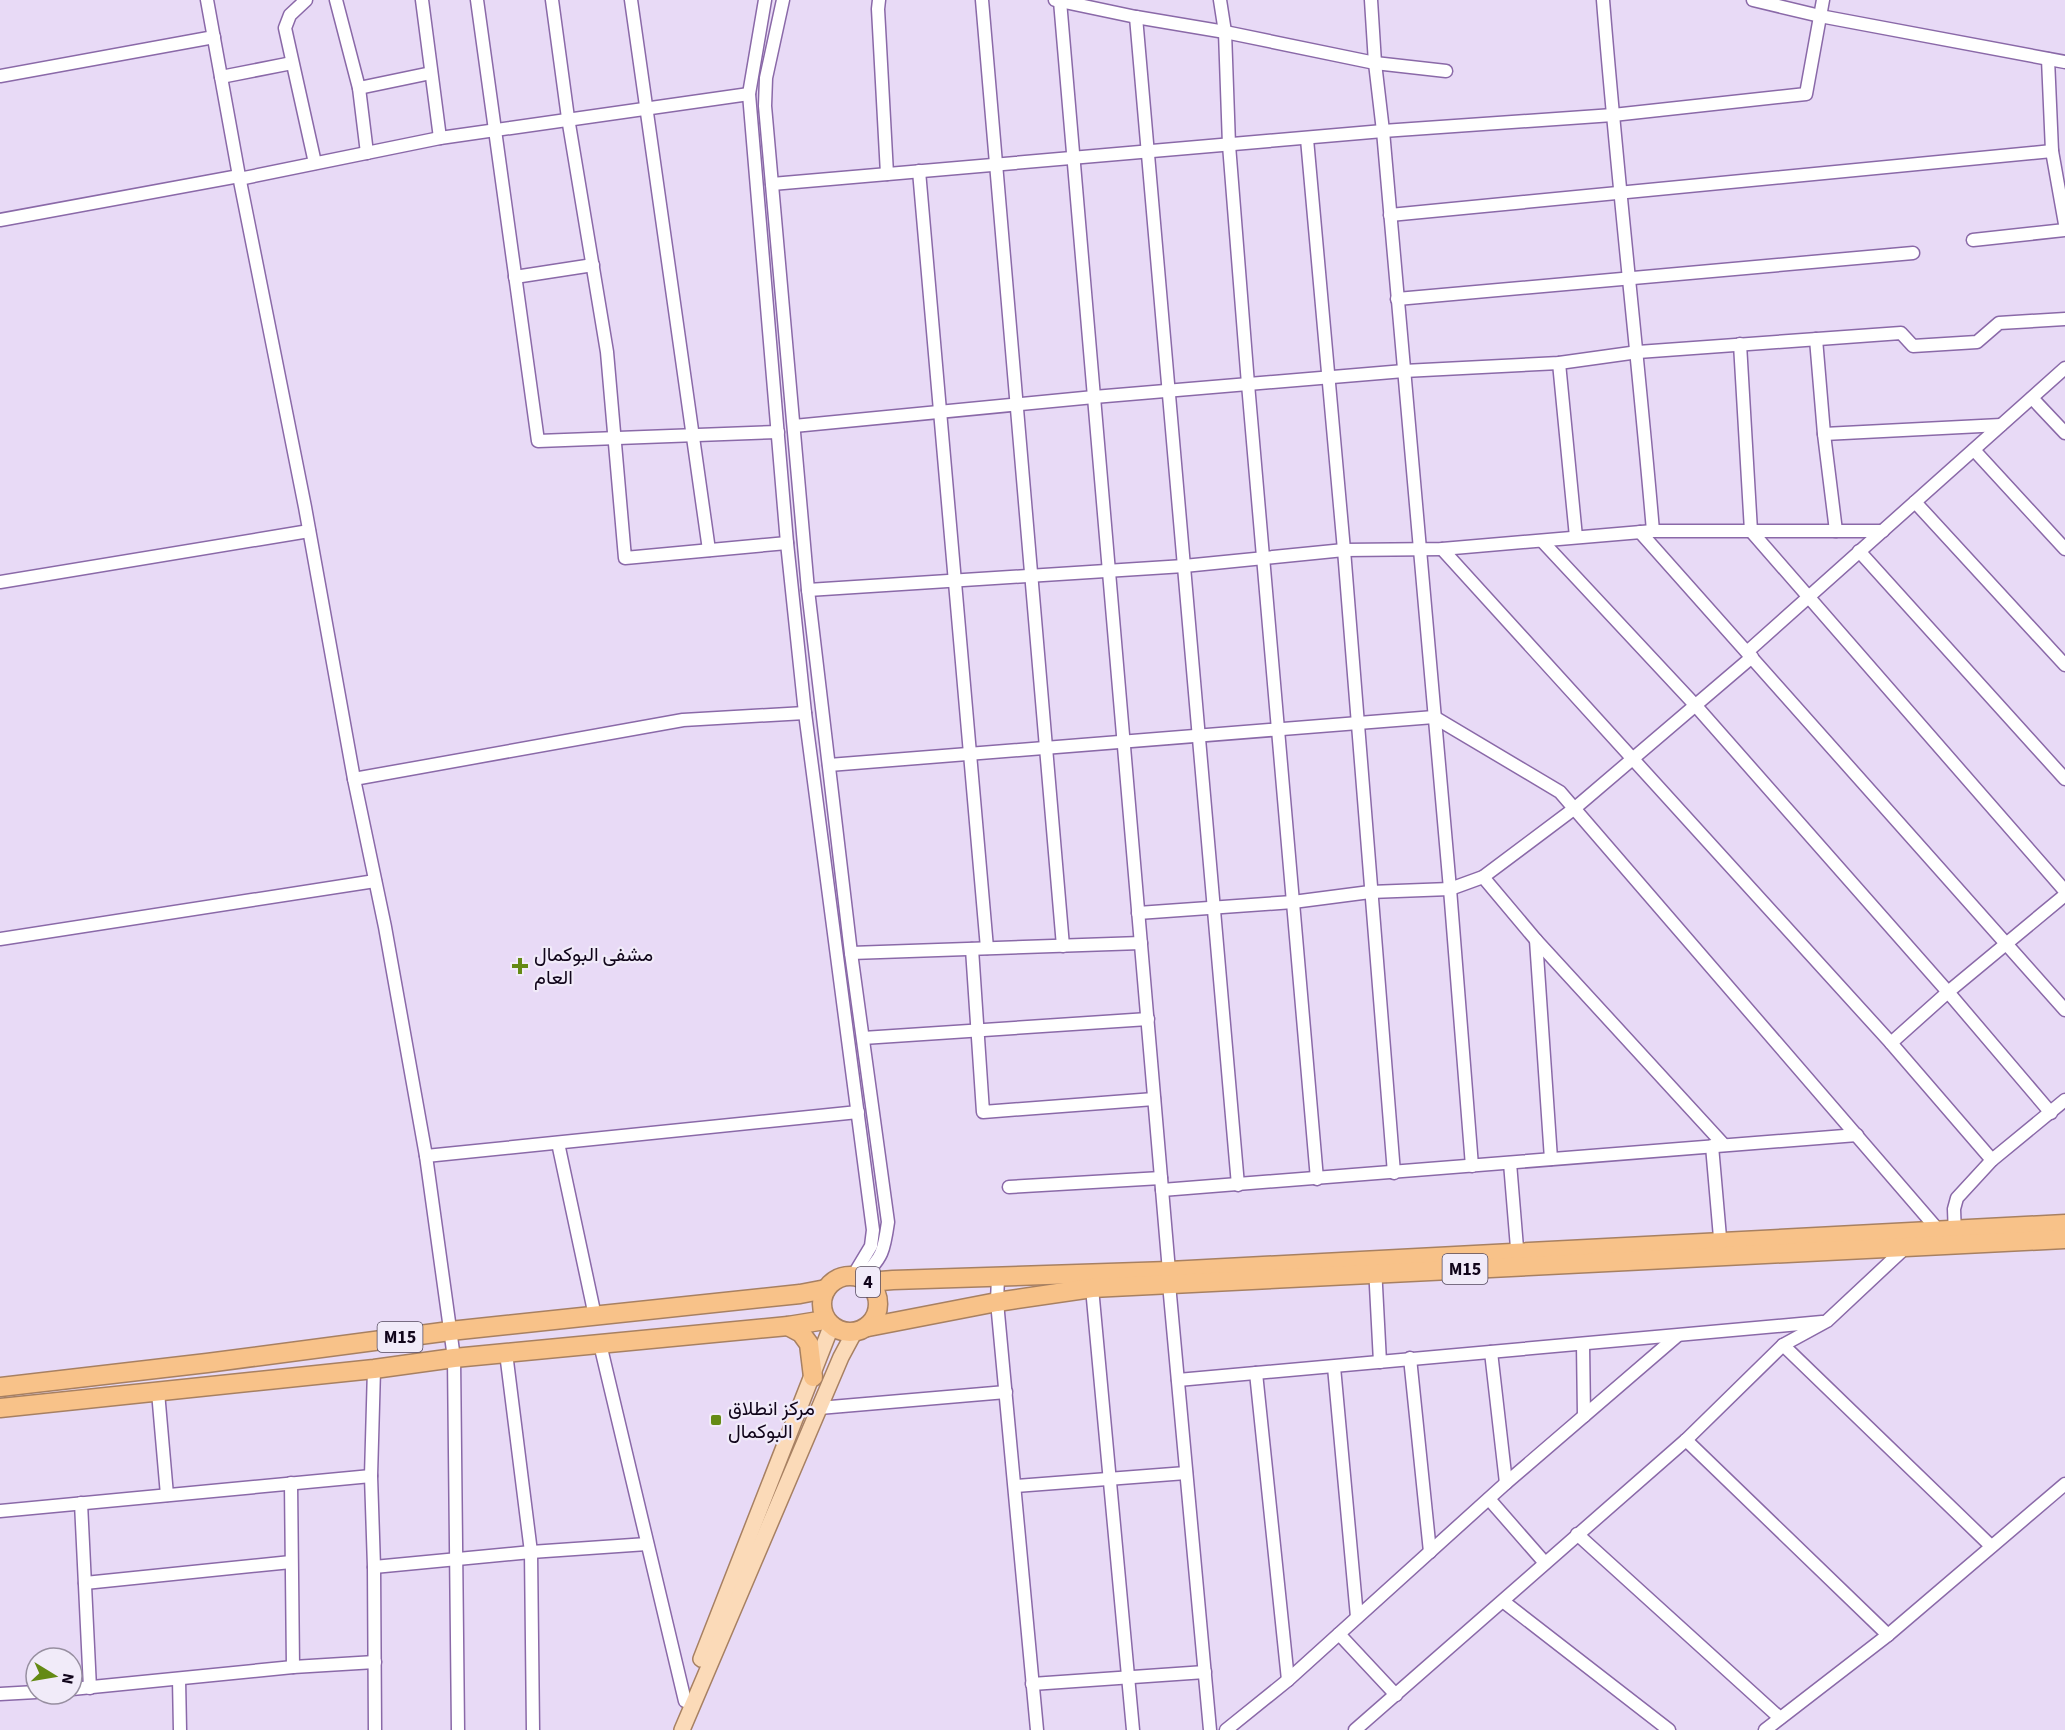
<svg xmlns="http://www.w3.org/2000/svg" width="2065" height="1730" viewBox="0 0 2065 1730" font-family="'Source Sans 3',Vazirmatn,sans-serif">
  <rect width="100%" height="100%" fill="#e8daf6"/>
  <g fill="none" stroke-linecap="round" stroke-linejoin="round">
    <defs>
      <g id="minor">
        <polyline points="207,0 239,176 305,507 354,779 385,927 426,1156 454,1358 458,1730"/>
        <polyline points="306,0 290,15 285,28 315,163"/>
        <polyline points="336,0 359,88 367,153"/>
        <polyline points="422,0 440,138"/>
        <polyline points="477,0 538,441 778,432"/>
        <polyline points="552,0 568,118 607,352 625,558 787,543"/>
        <polyline points="631,0 709,550"/>
        <polyline points="765,0 749,94 787,543 805,713 873,1230 871,1246 853,1276"/>
        <path d="M 783,0 L 766,78 L 765,106 L 808,590 L 851,953 L 888,1222 C 884,1250 883,1258 861,1278"/>
        <polyline points="879,0 878,9 887,174"/>
        <polyline points="982,0 1063,946"/>
        <polyline points="1055,0 1136,17 1225,32 1375,63 1446,71"/>
        <polyline points="1220,0 1225,32 1229,145 1248,384 1317,1179"/>
        <polyline points="1371,0 1375,63 1383,131 1450,889 1472,1166"/>
        <path d="M 1603,0 C 1617,177 1638,354 1653,531"/>
        <polyline points="1753,0 1820,16 2065,62"/>
        <polyline points="1060,1 1169,1271"/>
        <polyline points="1136,17 1238,1185"/>
        <polyline points="2048,59 2052,151 2065,224"/>
        <polyline points="0,76 214,37"/>
        <polyline points="221,77 292,63"/>
        <polyline points="359,88 431,73"/>
        <polyline points="1307,139 1344,550 1394,1173"/>
        <polyline points="919,171 987,948"/>
        <polyline points="239,179 440,138 749,94"/>
        <polyline points="772,184 1383,131 1613,115 1806,94 1823,0"/>
        <polyline points="1390,215 2052,151"/>
        <polyline points="0,220 239,176"/>
        <polyline points="1973,240 2065,230"/>
        <polyline points="515,277 593,265"/>
        <polyline points="1397,299 1913,253"/>
        <polyline points="1816,339 1824,434 1836,531"/>
        <polyline points="1740,344 1751,531 2065,891"/>
        <polyline points="1559,363 1576,537"/>
        <polyline points="2032,398 2065,433"/>
        <polyline points="794,426 1094,397 1404,371 1559,363 1638,352 1901,333 1913,346 1977,342 1999,323 2065,319"/>
        <polyline points="1824,434 2001,425"/>
        <polyline points="1974,450 2065,549"/>
        <polyline points="1915,502 2065,665"/>
        <polyline points="1640,532 2065,1010"/>
        <polyline points="1542,541 1696,706 1948,992 2051,1113"/>
        <polyline points="1442,549 1891,1043 1992,1160"/>
        <polyline points="1859,551 2065,779"/>
        <polyline points="0,582 309,531"/>
        <polyline points="808,590 1184,566 1344,550 1442,549 1653,531 1883,531"/>
        <polyline points="1747,652 2065,368"/>
        <polyline points="829,765 1434,717 1560,792 1939,1231 1940,1233"/>
        <polyline points="354,779 683,720 805,713"/>
        <polyline points="1483,877 1536,940 1724,1145"/>
        <polyline points="1138,913 1293,902 1370,892 1450,889 1483,877 1575,808 1752,657"/>
        <polyline points="0,939 375,881"/>
        <polyline points="1536,940 1551,1159"/>
        <polyline points="972,949 983,1112 1154,1099"/>
        <polyline points="851,953 1141,943"/>
        <polyline points="863,1038 1148,1019"/>
        <polyline points="1891,1043 1948,992 2065,895"/>
        <polyline points="558,1143 595,1316"/>
        <polyline points="1712,1146 1721,1249"/>
        <polyline points="426,1156 858,1112"/>
        <polyline points="1510,1163 1518,1260"/>
        <polyline points="1009,1187 1161,1178"/>
        <polyline points="1162,1190 1857,1135"/>
        <polyline points="1955,1236 1954,1209 1957,1198 1992,1160 2065,1100"/>
        <polyline points="1375,1267 1380,1362"/>
        <polyline points="998,1277 997,1302 1037,1730"/>
        <polyline points="1169,1284 1210,1730"/>
        <polyline points="1092,1288 1133,1730"/>
        <polyline points="600,1344 685,1701"/>
        <polyline points="1583,1344 1584,1416"/>
        <polyline points="1783,1345 1991,1546"/>
        <polyline points="1491,1352 1506,1483"/>
        <polyline points="506,1353 531,1552 533,1730"/>
        <polyline points="1410,1358 1430,1552"/>
        <polyline points="1334,1367 1357,1617"/>
        <polyline points="374,1369 371,1476 374,1567 375,1730"/>
        <polyline points="1256,1373 1288,1680"/>
        <polyline points="1178,1380 1822,1322"/>
        <polyline points="158,1392 167,1495"/>
        <polyline points="819,1408 1006,1392"/>
        <polyline points="1686,1440 1888,1635"/>
        <polyline points="291,1483 293,1667"/>
        <polyline points="1015,1486 1186,1473"/>
        <polyline points="1489,1499 1545,1563"/>
        <polyline points="81,1503 90,1688"/>
        <polyline points="0,1511 371,1476"/>
        <polyline points="1577,1534 1780,1718"/>
        <polyline points="374,1567 531,1552 647,1544"/>
        <polyline points="85,1583 291,1562"/>
        <polyline points="1504,1602 1669,1730"/>
        <polyline points="1339,1634 1396,1695"/>
        <polyline points="179,1679 180,1730"/>
        <polyline points="1032,1684 1205,1672"/>
        <polyline points="72,1689 293,1667 375,1662"/>
        <polyline points="0,1694 36,1692"/>
        <polyline points="1226,1730 1288,1680 1506,1483 1677,1336"/>
        <polyline points="1355,1730 1686,1440 1783,1345 1827,1321 1905,1248 1905,1245"/>
        <polyline points="1765,1730 1888,1635 2065,1484"/>
      </g>
      <g id="major">
        <polyline points="701,1659 831,1327"/>
        <polyline points="682,1730 841,1357 855,1331"/>
      </g>
      <g id="highway">
        <circle cx="850" cy="1304" r="28"/>
        <polyline points="868,1282 893,1280 1169,1271 2065,1224"/>
        <polyline points="788,1326 801,1333 809,1344 813,1377"/>
        <polyline points="868,1327 997,1302 1092,1288 2065,1239"/>
        <polyline points="0,1387 207,1363 450,1331 800,1294 826,1289"/>
        <polyline points="0,1408 374,1369 454,1358 788,1326 825,1320"/>
      </g>
    </defs>
    <!-- minor casing -->
    <use href="#minor" stroke="#8a69a8" stroke-width="15"/>
    <!-- major casing -->
    <use href="#major" stroke="#a78062" stroke-width="18"/>
    <!-- highway casing -->
    <use href="#highway" stroke="#a78062" stroke-width="21"/>
    <!-- minor -->
    <use href="#minor" stroke="#fff" stroke-width="12"/>
    <!-- major -->
    <use href="#major" stroke="#fbdab8" stroke-width="15"/>
    <!-- highway -->
    <use href="#highway" stroke="#f8c289" stroke-width="18"/>
  </g>
  <!-- markers -->
  <g fill="#648a14" stroke="#f1ebf9" stroke-width="2">
    <path d="M517 957h6v6h6v6h-6v6h-6v-6h-6v-6h6z"/>
    <rect x="710" y="1414" width="12" height="12" rx="3"/>
  </g>
  <g text-anchor="middle" stroke-width="4.5" stroke-linejoin="round" paint-order="stroke">
    <!-- shield labels -->
    <g fill="#f1ebf9" stroke="#544a5e" stroke-width="1.5">
      <rect x="1442.5" y="1254" width="45" height="30" rx="4.5"/>
      <rect x="856" y="1267" width="24" height="30" rx="4.5"/>
      <rect x="377.5" y="1322" width="45" height="30" rx="4.5"/>
    </g>
    <g font-size="18" font-weight="bold" fill="#11051b">
      <text x="1465" y="1275">M15</text>
      <text x="868" y="1288">4</text>
      <text x="400" y="1343">M15</text>
    </g>
    <!-- poi labels -->
    <g font-size="20" fill="#11051b" stroke="#f1ebf9" text-anchor="start">
      <text x="534" y="961">مشفى البوكمال<tspan x="534" dy="23">العام</tspan></text>
      <text x="728" y="1415">مركز انطلاق<tspan x="728" dy="23">البوكمال</tspan></text>
    </g>
  </g>
  <!-- north arrow -->
  <g transform="translate(54 1676) rotate(101)"><circle r="28" fill="#f1ebf9" stroke="#978fa0" stroke-width="1.5"/>
  <path d="M0-4.5L10 22L0 15L-10 22Z" fill="#648a14"/>
  <text y="-9" font-size="16" font-weight="bold" text-anchor="middle" fill="#11051b">N</text>
  </g>
</svg>
